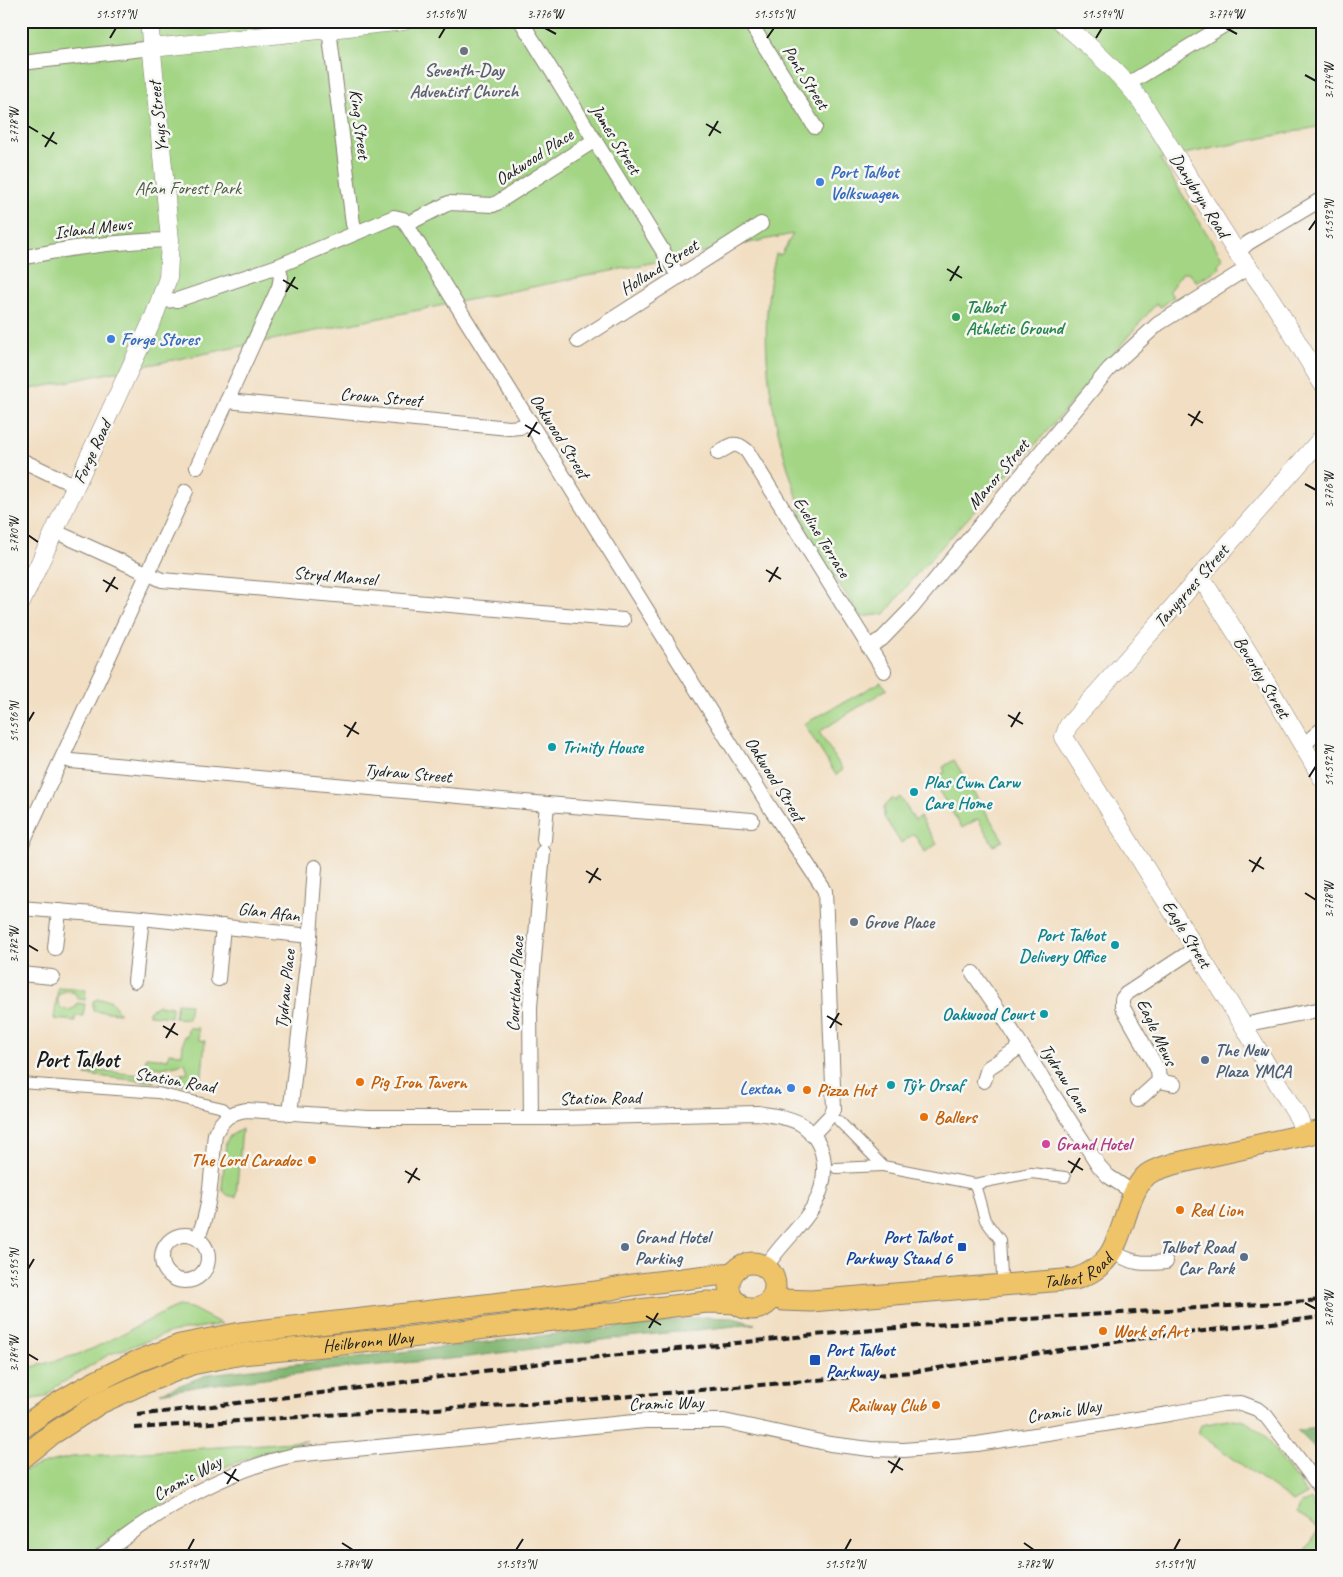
<svg xmlns="http://www.w3.org/2000/svg" width="1343" height="1577" viewBox="0 0 1343 1577" font-family="Caveat,sans-serif">
  <rect width="100%" height="100%" fill="#f6f6f2"/>
  <filter id="ink" filterUnits="userSpaceOnUse"><feTurbulence type="fractalNoise" baseFrequency=".02" numOctaves="2"/><feDisplacementMap in="SourceGraphic" scale="10" xChannelSelector="R" yChannelSelector="G"/><feConvolveMatrix kernelMatrix="1 2 1 2 8 2 1 2 1" color-interpolation-filters="sRGB"/></filter>
  <filter id="wash" filterUnits="userSpaceOnUse"><feTurbulence type="fractalNoise" baseFrequency=".0096" numOctaves="4" result="noise"/><feDisplacementMap in="SourceGraphic" scale="20" xChannelSelector="R" yChannelSelector="G"/><feGaussianBlur stdDeviation="1.12" result="paint"/><feColorMatrix in="noise" values="0 0 0 0 0 0 0 0 0 0 0 0 0 0 0 0 0 1.4 0 .05"/><feComposite in="paint" operator="in"/></filter>
  <g filter="url(#wash)">
    <rect width="100%" height="100%" fill="#f2dfc3"/>
    <!-- green -->
    <g fill="#a3d584" stroke="#607850">
      <path d="M 21,21 L 1322,21 L 1322,126 L 1160,159 L 1223,259 L 1218,264 L 1220,268 L 1196,282 L 1189,272 L 1182,273 L 1169,291 L 1174,297 L 1161,307 L 1156,304 L 1036,444 L 915,576 L 885,614 L 861,617 C 844,591 825,565 810,537 C 802,523 800,505 795,490 C 769,415 756,331 776,254 L 781,255 L 793,234 L 21,391 Z"/>
      <polygon points="881,682 887,689 819,732 843,770 836,775 804,724"/>
      <polygon points="954,760 1003,840 994,846 978,819 962,828 932,780 945,772 943,767"/>
      <polygon points="900,797 915,820 920,817 937,844 925,852 914,834 901,843 884,817 884,807 893,798 895,801"/>
      <path d="M 58,987 L 86,989 L 85,1000 L 78,999 L 75,993 L 66,991 L 60,993 C 53,1006 65,1014 76,1007 L 77,1003 L 85,1004 L 83,1016 L 75,1016 L 75,1021 L 54,1019 Z"/>
      <polygon points="98,999 110,1000 120,1013 93,1011 93,1001"/>
      <polygon points="177,1003 190,1004 188,1019 175,1018"/>
      <polygon points="158,1005 172,1007 171,1017 149,1015 149,1011"/>
      <polygon points="188,1028 198,1028 199,1040 205,1041 201,1086 159,1082 188,1072 185,1063 162,1068 145,1066 146,1057 168,1059 169,1053 182,1054 184,1036 187,1036"/>
      <polygon points="97,1071 152,1076 154,1082 85,1075"/>
      <path d="M 242,1129 L 236,1197 C 228,1196 225,1195 222,1187 L 226,1142 L 230,1136 Z"/>
      <polygon points="179,1306 191,1308 222,1324 171,1332 108,1355 57,1386 45,1397 21,1401 21,1370 76,1355 94,1348 169,1310"/>
      <polygon points="1233,1419 1245,1421 1262,1433 1307,1494 1293,1502 1198,1433 1201,1425"/>
      <path d="M 307,1441 L 256,1455 L 227,1466 L 199,1479 L 157,1509 L 127,1526 L 88,1556 L 21,1556 L 21,1473 C 37,1464 54,1461 72,1457 Z"/>
      <polygon points="1311,1499 1322,1518 1322,1556 1301,1556 1319,1529 1295,1513 1300,1505"/>
    </g>
    <!-- forest -->
    <g fill="#82b672" stroke="#4f6947">
      <polygon points="704,1317 733,1318 755,1324 627,1337 460,1358 336,1369 200,1386 160,1393 209,1374"/>
      <polygon points="1322,1428 1322,1455 1297,1430"/>
    </g>
  </g>
  <g filter="url(#ink)">
    <g fill="none" stroke-linecap="round" stroke-linejoin="round">
      <defs>
        <g id="pedestrian">
          <polyline points="21,1083 158,1093 223,1108 229,1114"/>
          <polyline points="839,1121 883,1166 975,1184 1031,1173 1065,1177"/>
          <polyline points="836,1168 883,1166"/>
          <polyline points="975,1184 985,1220 1000,1240 1002,1276"/>
        </g>
        <g id="minor">
          <polyline points="328,21 353,224 357,232"/>
          <polyline points="521,21 679,277"/>
          <polyline points="749,21 815,127"/>
          <polyline points="21,63 152,48"/>
          <polyline points="1128,84 1231,21"/>
          <polyline points="407,224 449,203 493,205 497,203 595,140"/>
          <polyline points="1237,253 1248,243 1322,199"/>
          <path d="M 21,258 C 71,247 120,241 170,240"/>
          <polyline points="160,301 177,300 278,266 394,217 403,219 773,812 825,891 834,1109 831,1115 812,1135"/>
          <polyline points="578,341 761,224"/>
          <polyline points="227,401 509,428 520,427 530,421"/>
          <path d="M 718,453 C 731,445 735,440 747,451 L 884,671"/>
          <polyline points="21,460 76,486"/>
          <polyline points="197,467 279,287 281,277 278,266"/>
          <polyline points="54,531 162,580 623,620"/>
          <polyline points="868,647 882,639 911,609 1109,369 1158,324 1249,267"/>
          <polyline points="1302,746 1322,729"/>
          <polyline points="63,758 71,761 547,804 752,820"/>
          <polyline points="544,840 547,804"/>
          <polyline points="21,846 186,491"/>
          <polyline points="21,908 142,918 310,936"/>
          <polyline points="55,948 59,911"/>
          <polyline points="973,973 1000,1012 1099,1166 1108,1176 1134,1193"/>
          <polyline points="21,974 52,977"/>
          <polyline points="218,979 223,926"/>
          <polyline points="135,981 142,918"/>
          <polyline points="1245,1028 1253,1023 1322,1009"/>
          <polyline points="984,1081 988,1068 1022,1046"/>
          <polyline points="1159,1081 1174,1084"/>
          <polyline points="1138,1100 1159,1081 1158,1070 1122,1006 1122,999 1126,994 1196,948"/>
          <polyline points="290,1114 310,936 315,867"/>
          <polyline points="531,1118 530,1007 543,852"/>
          <circle cx="185" cy="1258" r="23"/>
          <path d="M 198,1237 C 212,1206 211,1168 215,1134 C 222,1119 230,1112 247,1110 L 368,1118 L 557,1118 L 758,1113 C 774,1116 793,1117 805,1127 C 830,1147 828,1182 813,1207 C 800,1229 779,1245 766,1267"/>
          <path d="M 1112,1252 C 1135,1264 1141,1264 1166,1262"/>
          <path d="M 101,1556 C 158,1510 222,1471 294,1455 L 645,1421 L 724,1421 L 830,1444 L 870,1449 L 904,1450 L 977,1444 L 1169,1414 L 1223,1404 L 1241,1403 L 1257,1409 L 1266,1416 L 1322,1490"/>
        </g>
        <g id="tertiary">
          <path d="M 1060,21 C 1089,45 1118,71 1141,101 L 1237,253 C 1270,292 1295,339 1322,383"/>
          <polyline points="152,48 404,21"/>
          <polyline points="1198,578 1207,587 1253,660 1322,778"/>
          <polyline points="21,603 153,319 168,278 170,240 149,21"/>
          <polyline points="1304,1134 1299,1119 1245,1028 1064,737 1068,726 1322,438"/>
        </g>
        <g id="primary">
          <circle cx="752" cy="1286" r="23"/>
          <path id="s1" d="M 773,1296 L 783,1300 L 811,1301 L 1075,1279 C 1115,1266 1117,1239 1130,1203 C 1134,1192 1139,1181 1148,1174 C 1155,1169 1165,1167 1173,1164 L 1322,1131"/>
          <polyline points="136,1362 180,1345 241,1333 596,1292 632,1285 733,1273"/>
          <path id="s2" d="M 144,1383 L 192,1364 L 242,1354 L 402,1338 L 707,1302 L 738,1303"/>
        </g>
      </defs>
      <!-- pedestrian casing -->
      <use href="#pedestrian" stroke="#877e70" stroke-width="12"/>
      <!-- minor casing -->
      <use href="#minor" stroke="#877e70" stroke-width="16"/>
      <!-- tertiary casing -->
      <use href="#tertiary" stroke="#877e70" stroke-width="19"/>
      <!-- primary casing -->
      <use href="#primary" stroke="#877e70" stroke-width="23"/>
      <!-- pedestrian -->
      <use href="#pedestrian" stroke="#fff" stroke-width="10"/>
      <!-- minor -->
      <use href="#minor" stroke="#fff" stroke-width="14"/>
      <!-- tertiary -->
      <use href="#tertiary" stroke="#fff" stroke-width="18"/>
      <!-- primary -->
      <use href="#primary" stroke="#efc469" stroke-width="21"/>
      <!-- rail -->
      <g stroke="#1c1c1c" stroke-width="4" stroke-dasharray="8 4" stroke-linecap="butt">
        <polyline points="138,1415 337,1391 550,1362 815,1335 919,1326 1322,1300"/>
        <polyline points="135,1428 343,1414 561,1402 911,1372 1136,1339 1322,1317"/>
      </g>
      <defs>
        <g id="primary-bridge">
          <path d="M 21,1429 C 56,1401 96,1381 136,1362"/>
          <polyline points="21,1459 52,1434 100,1403 144,1383"/>
        </g>
      </defs>
      <!-- primary-bridge casing -->
      <use href="#primary-bridge" stroke="#877e70" stroke-width="23" stroke-linecap="butt"/>
      <!-- primary-bridge -->
      <use href="#primary-bridge" stroke="#efc469" stroke-width="21"/>
    </g>
  </g>
  <!-- ticks -->
  <path fill="none" stroke="#1c1c1c" stroke-width="2" d="M 545,28 L 556,34M 1226,28 L 1237,34M 110,38 L 116,28M 439,38 L 445,28M 767,38 L 774,28M 1096,38 L 1102,28M 1305,75 L 1316,81M 706,124 L 721,133M 28,126 L 38,132M 42,135 L 57,144M 709,136 L 718,121M 45,147 L 54,132M 1309,230 L 1316,220M 947,269 L 962,278M 283,280 L 298,289M 950,281 L 959,266M 286,292 L 295,277M 1188,414 L 1203,423M 525,425 L 540,434M 1191,426 L 1200,411M 528,437 L 537,422M 1305,484 L 1316,490M 28,535 L 38,542M 766,570 L 781,579M 103,580 L 118,589M 769,582 L 778,567M 106,592 L 115,577M 1008,715 L 1023,724M 28,722 L 34,712M 344,725 L 359,734M 1011,727 L 1020,712M 347,737 L 356,722M 1309,777 L 1316,766M 1249,860 L 1264,869M 586,871 L 601,880M 1252,872 L 1261,857M 589,883 L 598,868M 1305,893 L 1316,900M 28,945 L 38,951M 827,1016 L 842,1025M 163,1026 L 178,1035M 830,1028 L 839,1013M 166,1038 L 175,1023M 1068,1161 L 1083,1170M 405,1171 L 420,1180M 1071,1173 L 1080,1158M 408,1183 L 417,1168M 28,1269 L 34,1259M 1305,1303 L 1316,1309M 646,1316 L 661,1325M 649,1328 L 658,1313M 28,1354 L 38,1360M 888,1461 L 903,1470M 224,1472 L 239,1481M 891,1473 L 900,1458M 227,1484 L 236,1469M 342,1543 L 353,1550M 1024,1543 L 1034,1550M 188,1550 L 194,1539M 516,1550 L 523,1539M 845,1550 L 851,1539M 1174,1550 L 1180,1539"/>
  <!-- markers -->
  <g fill="#6b7280" stroke="#f6f6f2" stroke-width="2">
    <circle cx="464" cy="51" r="5"/>
    <circle cx="854" cy="922" r="5"/>
  </g>
  <g fill="#3f7fe0" stroke="#f6f6f2" stroke-width="2">
    <circle cx="820" cy="182" r="5"/>
    <circle cx="111" cy="339" r="5"/>
    <circle cx="791" cy="1088" r="5"/>
  </g>
  <circle fill="#2e9e5b" stroke="#f6f6f2" stroke-width="2" cx="956" cy="317" r="5"/>
  <g fill="#0f9aa8" stroke="#f6f6f2" stroke-width="2">
    <circle cx="552" cy="747" r="5"/>
    <circle cx="914" cy="792" r="5"/>
    <circle cx="1115" cy="945" r="5"/>
    <circle cx="1044" cy="1014" r="5"/>
    <circle cx="891" cy="1085" r="5"/>
  </g>
  <g fill="#5c6f8a" stroke="#f6f6f2" stroke-width="2">
    <circle cx="1205" cy="1060" r="5"/>
    <circle cx="625" cy="1247" r="5"/>
    <circle cx="1244" cy="1257" r="5"/>
  </g>
  <g fill="#e8710a" stroke="#f6f6f2" stroke-width="2">
    <circle cx="360" cy="1082" r="5"/>
    <circle cx="807" cy="1090" r="5"/>
    <circle cx="924" cy="1117" r="5"/>
    <circle cx="312" cy="1160" r="5"/>
    <circle cx="1180" cy="1210" r="5"/>
    <circle cx="1103" cy="1331" r="5"/>
    <circle cx="936" cy="1405" r="5"/>
  </g>
  <circle fill="#d1479c" stroke="#f6f6f2" stroke-width="2" cx="1046" cy="1144" r="5"/>
  <g fill="#1a4fb4" stroke="#f6f6f2" stroke-width="2">
    <rect x="957" y="1242" width="10" height="10" rx="2.5"/>
    <rect x="809" y="1354" width="12" height="12" rx="2.5"/>
  </g>
  <g text-anchor="middle" stroke-width="5" stroke-linejoin="round" paint-order="stroke">
    <!-- worship labels -->
    <g font-size="18" font-weight="bold" fill="#5b616d" stroke="#f6f6f2">
      <text x="464" y="76">Seventh-Day<tspan x="464" dy="21">Adventist Church</tspan></text>
      <text x="864" y="928" text-anchor="start">Grove Place</text>
    </g>
    <!-- street labels -->
    <g font-size="18" fill="#1c1c1c" stroke="#f6f6f2">
      <text transform="translate(806 77) rotate(58)" y="6">Pont Street</text>
      <text transform="translate(158 117) rotate(-96)" y="6">Ynys Street</text>
      <text transform="translate(360 124) rotate(83)" y="6">King Street</text>
      <text transform="translate(616 139) rotate(58)" y="6">James Street</text>
      <text transform="translate(534 157) rotate(-33)" y="6">Oakwood Place</text>
      <text transform="translate(1200 195) rotate(58)" y="6">Danybryn Road</text>
      <text transform="translate(93 228) rotate(-7)" y="6">Island Mews</text>
      <text transform="translate(659 267) rotate(-32)" y="6">Holland Street</text>
      <text transform="translate(381 397) rotate(5)" y="6">Crown Street</text>
      <text transform="translate(560 436) rotate(58)" y="6">Oakwood Street</text>
      <text transform="translate(92 452) rotate(-65)" y="6">Forge Road</text>
      <text transform="translate(998 474) rotate(-50)" y="6">Manor Street</text>
      <text transform="translate(822 537) rotate(58)" y="6">Eveline Terrace</text>
      <text transform="translate(335 576) rotate(5)" y="6">Stryd Mansel</text>
      <text transform="translate(1191 586) rotate(-49)" y="6">Tanygroes Street</text>
      <text transform="translate(1262 677) rotate(59)" y="6">Beverley Street</text>
      <text transform="translate(408 773) rotate(5)" y="6">Tydraw Street</text>
      <text transform="translate(775 779) rotate(58)" y="6">Oakwood Street</text>
      <text transform="translate(269 912) rotate(7)" y="6">Glan Afan</text>
      <text transform="translate(1187 934) rotate(58)" y="6">Eagle Street</text>
      <text transform="translate(515 984) rotate(-87)" y="6">Courtland Place</text>
      <text transform="translate(285 989) rotate(-84)" y="6">Tydraw Place</text>
      <text transform="translate(1157 1032) rotate(65)" y="6">Eagle Mews</text>
      <text transform="translate(1065 1078) rotate(58)" y="6">Tydraw Lane</text>
      <text transform="translate(175 1080) rotate(10)" y="6">Station Road</text>
      <text transform="translate(600 1098) rotate(-1)" y="6">Station Road</text>
      <text dy="6" stroke="none"><textPath href="#s1" startOffset="309">Talbot Road</textPath></text>
      <text dy="6" stroke="none"><textPath href="#s2" startOffset="229">Heilbronn Way</textPath></text>
      <text transform="translate(666 1403) rotate(-2)" y="6">Cramic Way</text>
      <text transform="translate(1064 1411) rotate(-9)" y="6">Cramic Way</text>
      <text transform="translate(187 1478) rotate(-29)" y="6">Cramic Way</text>
    </g>
    <!-- shop labels -->
    <g font-size="18" font-weight="bold" fill="#366cbe" stroke="#f6f6f2" text-anchor="start">
      <text x="830" y="178">Port Talbot<tspan x="830" dy="21">Volkswagen</tspan></text>
      <text x="121" y="345">Forge Stores</text>
      <text x="781" y="1094" text-anchor="end">Lextan</text>
    </g>
    <!-- park labels -->
    <g font-size="18" fill="#4b5d40" stroke="#f6f6f2">
      <text x="188" y="194">Afan Forest Park</text>
    </g>
    <!-- leisure labels -->
    <g font-size="18" font-weight="bold" fill="#27864d" stroke="#f6f6f2" text-anchor="start">
      <text x="966" y="313">Talbot<tspan x="966" dy="21">Athletic Ground</tspan></text>
    </g>
    <!-- culture labels -->
    <g font-size="18" font-weight="bold" fill="#0d838f" stroke="#f6f6f2" text-anchor="start">
      <text x="562" y="753">Trinity House</text>
      <text x="924" y="788">Plas Cwm Carw<tspan x="924" dy="21">Care Home</tspan></text>
      <text x="1105" y="941" text-anchor="end">Port Talbot<tspan x="1105" dy="21">Delivery Office</tspan></text>
      <text x="1034" y="1020" text-anchor="end">Oakwood Court</text>
      <text x="901" y="1091">Tŷ’r Orsaf</text>
    </g>
    <!-- service labels -->
    <g font-size="18" font-weight="bold" fill="#4e5e75" stroke="#f6f6f2" text-anchor="start">
      <text x="1215" y="1056">The New<tspan x="1215" dy="21">Plaza YMCA</tspan></text>
      <text x="635" y="1243">Grand Hotel<tspan x="635" dy="21">Parking</tspan></text>
      <text x="1234" y="1253" text-anchor="end">Talbot Road<tspan x="1234" dy="21">Car Park</tspan></text>
    </g>
    <!-- food labels -->
    <g font-size="18" font-weight="bold" fill="#c56008" stroke="#f6f6f2" text-anchor="start">
      <text x="370" y="1088">Pig Iron Tavern</text>
      <text x="817" y="1096">Pizza Hut</text>
      <text x="934" y="1123">Ballers</text>
      <text x="302" y="1166" text-anchor="end">The Lord Caradoc</text>
      <text x="1190" y="1216">Red Lion</text>
      <text x="1113" y="1337">Work of Art</text>
      <text x="926" y="1411" text-anchor="end">Railway Club</text>
    </g>
    <!-- hotel labels -->
    <g font-size="18" font-weight="bold" fill="#b23c85" stroke="#f6f6f2" text-anchor="start">
      <text x="1056" y="1150">Grand Hotel</text>
    </g>
    <!-- transit labels -->
    <g font-size="18" font-weight="bold" fill="#164399" stroke="#f6f6f2" text-anchor="end">
      <text x="952" y="1243">Port Talbot<tspan x="952" dy="21">Parkway Stand 6</tspan></text>
      <text x="826" y="1356" text-anchor="start">Port Talbot<tspan x="826" dy="21">Parkway</tspan></text>
    </g>
    <!-- district labels -->
    <g font-size="22" font-weight="bold" fill="#1c1c1c" stroke="#f6f6f2">
      <text x="77" y="1067">Port Talbot</text>
    </g>
  </g>
  <!-- margin -->
  <rect width="1343" height="1577" fill="none" stroke="#f6f6f2" stroke-width="55"/>
  <rect x="28" y="28" width="1288" height="1522" fill="none" stroke="#1c1c1c" stroke-width="2"/>
  <g font-size="12" text-anchor="middle" fill="#1c1c1c">
    <text x="116" y="18">51.597°N</text>
    <text x="445" y="18">51.596°N</text>
    <text x="545" y="18">3.776°W</text>
    <text x="774" y="18">51.595°N</text>
    <text x="1102" y="18">51.594°N</text>
    <text x="1226" y="18">3.774°W</text>
    <text transform="translate(1329 81) rotate(-90)" y="4">3.774°W</text>
    <text transform="translate(14 126) rotate(-90)" y="4">3.778°W</text>
    <text transform="translate(1329 220) rotate(-90)" y="4">51.593°N</text>
    <text transform="translate(1329 490) rotate(-90)" y="4">3.776°W</text>
    <text transform="translate(14 535) rotate(-90)" y="4">3.780°W</text>
    <text transform="translate(14 722) rotate(-90)" y="4">51.596°N</text>
    <text transform="translate(1329 766) rotate(-90)" y="4">51.592°N</text>
    <text transform="translate(1329 900) rotate(-90)" y="4">3.778°W</text>
    <text transform="translate(14 945) rotate(-90)" y="4">3.782°W</text>
    <text transform="translate(14 1269) rotate(-90)" y="4">51.595°N</text>
    <text transform="translate(1329 1309) rotate(-90)" y="4">3.780°W</text>
    <text transform="translate(14 1354) rotate(-90)" y="4">3.784°W</text>
    <text x="188" y="1568">51.594°N</text>
    <text x="353" y="1568">3.784°W</text>
    <text x="516" y="1568">51.593°N</text>
    <text x="845" y="1568">51.592°N</text>
    <text x="1034" y="1568">3.782°W</text>
    <text x="1174" y="1568">51.591°N</text>
  </g>
</svg>
